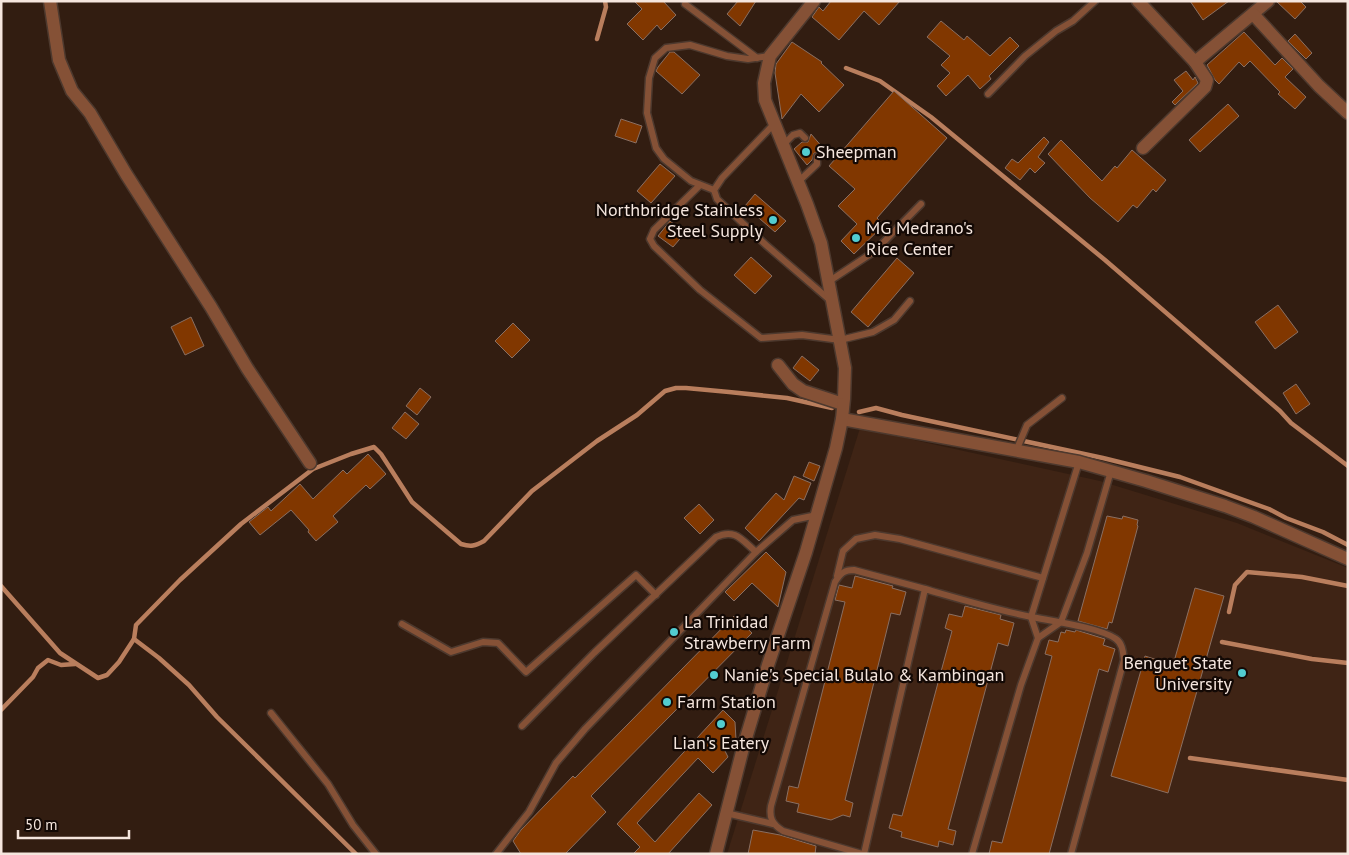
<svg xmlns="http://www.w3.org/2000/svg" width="1349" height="855" viewBox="0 0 1349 855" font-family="'PT Sans',sans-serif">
  <rect width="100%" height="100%" fill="#321d11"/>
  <!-- built -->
  <polygon fill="#3f2415" points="860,428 1100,481 1237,523 1348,568 1348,854 727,854"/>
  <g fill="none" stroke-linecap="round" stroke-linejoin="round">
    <!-- stream -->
    <g stroke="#b97e5d" stroke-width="4.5">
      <polyline points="597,39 606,7 605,1"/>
      <polyline points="846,68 880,81 931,117 1105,260 1280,411 1291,423 1348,466"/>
      <polyline points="859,412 876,408 902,415 1103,458 1180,477 1269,509 1286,518 1323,532 1348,545"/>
      <path d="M 1,586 L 60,653 L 98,678 L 107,675 L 119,662 L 134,639 L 136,625 L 180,580 L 241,524 L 313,469 L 351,454 L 374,447 L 381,454 L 412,502 L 461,544 C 471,547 475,546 484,541 L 532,491 L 597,441 L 637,415 L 665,391 L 676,388 L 686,388 L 729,392 L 787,398 L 832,408"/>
      <polyline points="1229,612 1235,585 1247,572 1302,577 1348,586"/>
      <polyline points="134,639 159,658 189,685 217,717 356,854"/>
      <polyline points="1222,642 1312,659 1348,663"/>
      <polyline points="1,710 33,677 38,668 48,660 61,665 75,664"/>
      <polyline points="1190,758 1348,780"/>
    </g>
  </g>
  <!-- building -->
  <g fill="#813700" stroke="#8a6f62">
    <polygon points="634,1 663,1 676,15 661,30 657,25 643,40 627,24 642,9"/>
    <polygon points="738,1 756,1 740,26 727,14"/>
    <polygon points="831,1 900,1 879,25 864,11 839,40 812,17 819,7 823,11"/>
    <polygon points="1190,1 1229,1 1203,20"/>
    <polygon points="1276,1 1300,1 1306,7 1295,19"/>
    <polygon points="941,21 964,40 967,36 990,56 1010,37 1019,46 989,76 991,79 980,89 968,75 946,96 937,86 950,73 941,65 950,56 927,37"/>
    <polygon points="1244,32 1275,65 1282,58 1293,69 1285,77 1306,97 1295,109 1278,94 1280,92 1250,61 1244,67 1239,62 1219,84 1215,80 1207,65"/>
    <polygon points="1295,34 1312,53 1306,59 1288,41"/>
    <polygon points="792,42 822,62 821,63 844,85 819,112 801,94 782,119 775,73 776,64"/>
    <polygon points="670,52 674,52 700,75 682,94 656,71 658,67"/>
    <polygon points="1186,71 1193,80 1195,77 1198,83 1175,105 1172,102 1183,91 1174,80"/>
    <polygon points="894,91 947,138 877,218 884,225 854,254 841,241 857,224 838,206 855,189 829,166"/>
    <polygon points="1228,104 1239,116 1200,152 1189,140"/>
    <polygon points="621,119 642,126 636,143 615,136"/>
    <polygon points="811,134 824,149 820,153 814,153 812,160 807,165 794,149 802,142 808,142"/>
    <polygon points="1044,137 1049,142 1038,157 1045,163 1035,173 1030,168 1020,180 1005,168 1012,159 1018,163"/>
    <polygon points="1061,140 1102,181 1115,166 1117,168 1132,150 1166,180 1156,192 1153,189 1137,208 1133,205 1118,222 1090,198 1048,154"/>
    <polygon points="660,164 675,176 651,203 637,191"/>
    <polygon points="755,194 786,221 775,232 745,206"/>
    <polygon points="670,221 685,233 673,247 658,236"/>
    <polygon points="751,257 772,276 755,294 734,275"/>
    <polygon points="897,258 914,273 868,327 851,312"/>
    <polygon points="1278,305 1298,332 1275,349 1255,322"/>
    <polygon points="191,317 204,346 185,355 171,327"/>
    <polygon points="513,323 530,340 512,358 495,341"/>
    <polygon points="802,356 819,370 810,381 793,368"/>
    <polygon points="1296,384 1310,404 1296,414 1283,393"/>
    <polygon points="420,388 431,397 417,415 406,406"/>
    <polygon points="405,412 419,424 406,439 392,428"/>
    <polygon points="368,454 386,474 370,489 366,485 333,516 338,522 316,541 308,532 309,530 291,510 260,535 249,522 268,507 271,511 300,484 313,499 343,470 347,474"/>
    <polygon points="809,462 820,466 814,481 803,476"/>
    <polygon points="794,476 811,483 804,500 799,498 759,541 745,528 776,493 784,500"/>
    <polygon points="699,504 714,520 700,534 684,518"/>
    <polygon points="1107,516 1122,519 1123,516 1138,520 1137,525 1138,526 1112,623 1109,622 1107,629 1078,621"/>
    <polygon points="766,552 786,572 778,607 752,583 734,601 725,592"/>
    <polygon points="855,576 893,586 892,588 906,592 900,615 891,613 845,800 853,803 850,817 843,815 831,820 797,812 799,804 786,801 789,786 798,788 845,602 835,600 839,585 852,588"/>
    <polygon points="1195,588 1224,596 1168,793 1111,776 1145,656 1173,665"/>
    <polygon points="965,606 1001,615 1000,619 1014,623 1008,646 998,643 948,829 956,831 953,845 939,841 938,847 901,837 902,832 889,828 893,814 902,816 952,631 945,628 949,614 962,617"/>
    <polygon points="734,616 752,633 591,796 606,812 565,854 521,854 513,841 521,830 573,776 575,778"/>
    <polygon points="1066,630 1075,632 1076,630 1105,639 1103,645 1115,649 1108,672 1099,669 1049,854 989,854 992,841 1002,843 1052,656 1045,654 1049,640 1058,642 1061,632 1065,633"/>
    <polygon points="723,710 735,722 736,740 725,751 728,757 713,773 698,758 637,823 655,842 699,793 712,805 668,854 633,854 640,847 617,824"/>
    <polygon points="753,830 780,835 816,846 815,854 748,854"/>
  </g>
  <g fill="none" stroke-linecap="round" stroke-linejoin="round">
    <defs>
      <g id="service">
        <polyline points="685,4 757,58"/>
        <polyline points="988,94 1025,56 1056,31 1073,21 1095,1"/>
        <polyline points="774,124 722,178 714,190 717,199 766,245 831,301"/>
        <polyline points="783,145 793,135 800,133 805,138"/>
        <polyline points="798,182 817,164 817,157"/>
        <polyline points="700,185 654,230 650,239 654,246 700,290 761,338 802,335 840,340 873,332 894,320 910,301"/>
        <polyline points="714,190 691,181 664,159 656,148 647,113 649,78 655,58 666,48 690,45 727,56 748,59 770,56"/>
        <polyline points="828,282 875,251 921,204"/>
        <polyline points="1016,451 1027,425 1062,398"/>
        <polyline points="837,576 843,551 856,539 875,535 900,539 1043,578"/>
        <polyline points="402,624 451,652 483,642 498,643 526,672 636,575 656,595"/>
        <polyline points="1038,638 1061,622 1087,553 1111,471"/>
        <polyline points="271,713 328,784 353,825 376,854"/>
        <path d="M 522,726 L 594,653 L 716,537 C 735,528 742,540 756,552"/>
        <polyline points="726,813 773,824"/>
        <polyline points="496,854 529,812 556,763 585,729 756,552 793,520 817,515"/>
        <path d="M 862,854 L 783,831 C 772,824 769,818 771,806 L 835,582 C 841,573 844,570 854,570 L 925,589"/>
        <path d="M 864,854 L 925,589 C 960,599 996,610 1032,617 C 1052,621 1101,628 1116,639 C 1123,644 1123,653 1124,660 L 1071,854"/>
        <polyline points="972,854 1021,685 1038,638 1031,617 1079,462"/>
      </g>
      <g id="minor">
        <polyline points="50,1 59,60 72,91 90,113 126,174 211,307 247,368 310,463"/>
        <polyline points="1138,1 1195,62 1268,1"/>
        <polyline points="1253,14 1319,86 1348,113"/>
        <polyline points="1143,148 1205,87 1207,80 1195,62"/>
        <polyline points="778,365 793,384 803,391 843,404"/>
        <polyline points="842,419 1079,462 1146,481 1225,506 1254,517 1348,559"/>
        <polyline points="716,854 743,748 768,665 806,552 836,448 842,419 844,399 845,368 821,243 807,204 765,100 764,83 770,56 814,1"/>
      </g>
    </defs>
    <!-- service casing -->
    <use href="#service" stroke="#4d392e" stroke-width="9"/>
    <!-- minor casing -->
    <use href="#minor" stroke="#4d392e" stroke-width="15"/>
    <!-- service -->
    <use href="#service" stroke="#855136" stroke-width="6"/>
    <!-- minor -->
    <use href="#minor" stroke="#855136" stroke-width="12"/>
  </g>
  <!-- markers -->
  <g fill="#52ccd0" stroke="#130905" stroke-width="2">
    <circle cx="806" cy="152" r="5"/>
    <circle cx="773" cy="220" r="5"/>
    <circle cx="856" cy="238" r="5"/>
    <circle cx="674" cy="632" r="5"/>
    <circle cx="1242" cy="673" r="5"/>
    <circle cx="714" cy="675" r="5"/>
    <circle cx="667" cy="702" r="5"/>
    <circle cx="721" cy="724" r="5"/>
  </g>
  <g text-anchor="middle" stroke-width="4.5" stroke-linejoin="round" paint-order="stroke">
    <!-- poi labels -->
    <g font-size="18" fill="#f5e6de" stroke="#130905" text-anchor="start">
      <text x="816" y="158">Sheepman</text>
      <text x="763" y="216" text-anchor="end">Northbridge Stainless<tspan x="763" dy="21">Steel Supply</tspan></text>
      <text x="866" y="234">MG Medrano's<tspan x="866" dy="21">Rice Center</tspan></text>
      <text x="684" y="628">La Trinidad<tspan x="684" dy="21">Strawberry Farm</tspan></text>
      <text x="1232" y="669" text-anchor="end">Benguet State<tspan x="1232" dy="21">University</tspan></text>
      <text x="724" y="681">Nanie's Special Bulalo &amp; Kambingan</text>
      <text x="677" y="708">Farm Station</text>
      <text x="721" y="749" text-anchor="middle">Lian's Eatery</text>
    </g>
  </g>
  <!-- border -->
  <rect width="1349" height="855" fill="none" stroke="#f5e6de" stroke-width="5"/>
  <!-- scale -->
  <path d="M18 830v8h111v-8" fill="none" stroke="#f5e6de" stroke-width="2.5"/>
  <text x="25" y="830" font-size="15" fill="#f5e6de" stroke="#130905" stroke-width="4" paint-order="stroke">50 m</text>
</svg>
